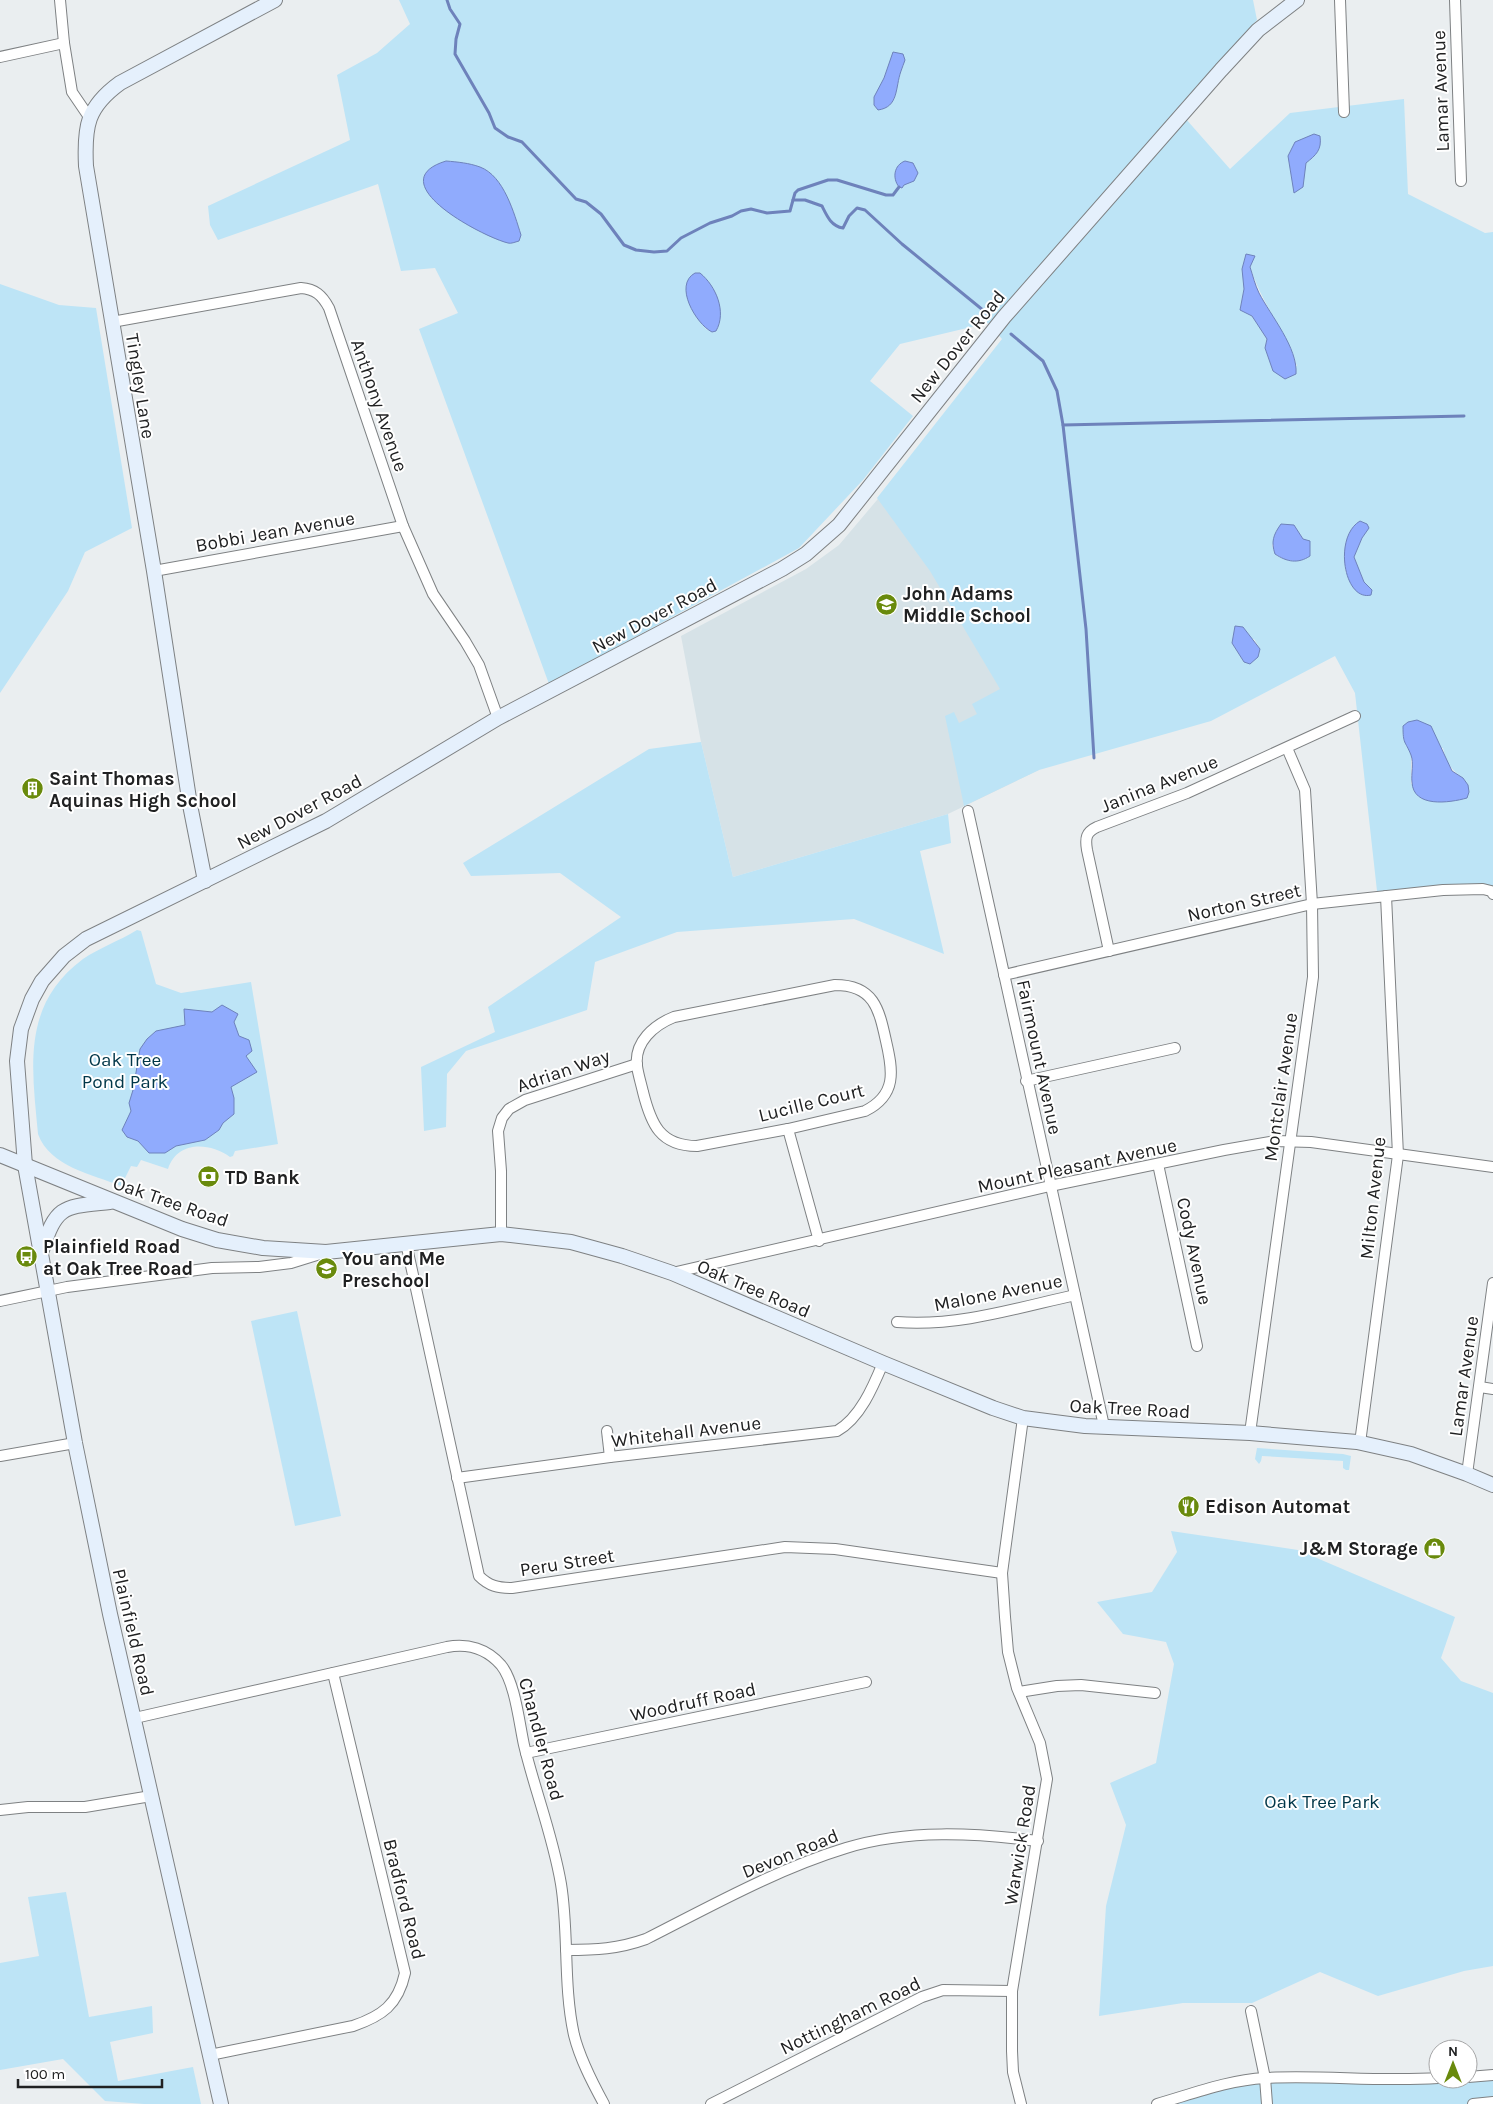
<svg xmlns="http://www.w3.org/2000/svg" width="1493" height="2104" viewBox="0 0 1493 2104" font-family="Karla,sans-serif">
  <rect width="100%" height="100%" fill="#eaeef0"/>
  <!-- built -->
  <polygon fill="#d6e2e7" points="1003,339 1039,770 948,814 733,877 701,742 681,636 806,569 839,545 877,500"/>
  <!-- green -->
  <g fill="#bde4f6" fill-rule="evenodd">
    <path d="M 399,0 L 1253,0 L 1257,20 L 1178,110 L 1230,169 L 1290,113 L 1404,99 L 1408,194 L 1485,233 L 1493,232 L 1493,891 L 1378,900 L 1355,693 L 1335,656 L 1211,721 L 1039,770 L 964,806 L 945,716 L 954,712 L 959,723 L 977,714 L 972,704 L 1000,689 L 930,571 L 877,498 L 1002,339 L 988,323 L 900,344 L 870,381 L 913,416 L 863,480 L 799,548 L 549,684 L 419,329 L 458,313 L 435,268 L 401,271 L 378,184 L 218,240 L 210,225 L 208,206 L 350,140 L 337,75 L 377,53 L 410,24 ZM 890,63 L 904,64 L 901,69 L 894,100 L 884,78 ZM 1254,256 L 1250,267 C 1262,303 1284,331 1297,366 L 1273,371 L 1265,348 L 1267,339 L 1252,316 L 1240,309 L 1244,289 L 1244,259 ZM 715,291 L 720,315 L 712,332 L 706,329 L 694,313 ZM 1360,521 L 1368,528 L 1362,538 L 1354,557 L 1364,582 L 1372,590 L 1346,573 C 1343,556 1343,531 1360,521 ZM 1294,525 L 1303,539 L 1281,558 L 1275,554 L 1272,545 ZM 1254,639 L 1260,649 L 1258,657 L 1244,662 L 1232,643 ZM 1443,748 C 1446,762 1451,770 1463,778 L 1411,784 L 1411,756 Z"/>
    <polygon points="0,284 59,305 96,308 132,528 85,552 68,591 0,693"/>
    <polygon points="701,742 733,877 948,814 951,843 920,851 944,954 854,919 677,932 595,962 587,1010 466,1051 447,1074 446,1127 424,1131 421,1067 495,1032 488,1007 621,917 560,873 471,876 463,863 649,749"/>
    <path d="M 137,930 L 141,931 L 156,984 L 181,993 L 251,982 L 278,1144 L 235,1151 L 233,1156 L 230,1157 C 209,1142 177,1141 168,1169 L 141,1160 L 137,1167 L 131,1166 L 121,1186 C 92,1174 50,1167 38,1134 C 32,1068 21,1005 83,959 C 99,948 119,941 137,930 Z"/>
    <polygon points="297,1311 341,1516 295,1526 251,1321"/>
    <polygon points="1257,1448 1343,1454 1351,1456 1349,1470 1346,1470 1343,1468 1343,1461 1262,1456 1261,1461 1259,1464 1255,1459"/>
    <polygon points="1171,1531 1298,1550 1455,1617 1441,1658 1461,1681 1493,1693 1493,1966 1464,1971 1378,1996 1320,1972 1252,2003 1183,2003 1099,2016 1106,1906 1126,1825 1110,1783 1156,1763 1174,1664 1166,1642 1123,1634 1097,1602 1152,1592 1177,1552"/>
    <polygon points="66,1892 89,2017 152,2006 153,2033 110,2042 118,2081 193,2067 201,2104 144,2104 105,2101 63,2059 0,2070 0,1963 39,1956 28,1897"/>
    <polygon points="1493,2075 1493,2102 1473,2104 1157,2104 1243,2080 1468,2079"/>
  </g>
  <!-- water -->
  <g fill="#90abfd" stroke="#6e82bb">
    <path d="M 893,52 L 903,54 L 905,60 C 904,64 902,67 901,71 C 895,88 899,107 878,110 L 874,105 L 874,97 L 884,78 Z"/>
    <path d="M 1314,134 L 1320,136 C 1322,150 1316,155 1306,163 L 1303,187 L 1294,193 L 1288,156 L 1295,142 Z"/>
    <path d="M 446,161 C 458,162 469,163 480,167 C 504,176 514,213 521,235 L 519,241 C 515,242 511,244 508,243 C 483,237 378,182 446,161 Z"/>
    <path d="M 905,161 L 913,163 L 918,173 L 914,181 L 904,185 L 902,188 L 899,187 C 892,178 894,165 905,161 Z"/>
    <path d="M 1246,254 L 1255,256 L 1250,267 C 1253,276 1255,285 1259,293 C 1271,316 1298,348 1296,374 L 1285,379 L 1273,371 L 1265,348 L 1267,339 L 1252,316 L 1240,310 L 1244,289 L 1242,269 Z"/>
    <path d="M 695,273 L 700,273 C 716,286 727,312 716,331 L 712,332 C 696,324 673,285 695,273 Z"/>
    <path d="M 1360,521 L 1367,524 L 1369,528 L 1362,538 L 1354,557 L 1364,582 L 1372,590 L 1371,595 C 1344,602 1333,537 1360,521 Z"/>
    <path d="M 1281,524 L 1294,525 L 1303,539 L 1310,541 L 1310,556 C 1298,564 1287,562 1275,554 C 1271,542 1273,535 1281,524 Z"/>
    <polygon points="1235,626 1243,627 1260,649 1258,657 1250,664 1244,662 1232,643"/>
    <path d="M 1417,720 L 1431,726 L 1452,771 L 1463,778 L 1468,785 L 1469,792 L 1467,798 C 1449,803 1413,808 1412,782 C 1411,774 1414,763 1411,755 C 1405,740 1403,745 1403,726 L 1408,722 Z"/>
    <polygon points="222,1005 238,1014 234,1022 239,1036 249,1040 252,1051 246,1056 257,1072 231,1087 234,1098 234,1114 223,1123 219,1130 205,1140 176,1146 165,1153 149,1153 138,1141 127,1137 122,1130 131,1111 129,1103 133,1090 140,1049 147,1039 156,1031 185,1025 184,1009 212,1012"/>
  </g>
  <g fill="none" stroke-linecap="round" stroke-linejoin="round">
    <!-- stream -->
    <g stroke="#6e82bb" stroke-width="3">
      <path d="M 447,0 L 450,9 L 460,24 L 456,39 L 455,54 L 489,113 L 495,128 L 508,137 L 522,142 L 576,199 L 586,202 L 601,214 L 624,245 L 636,250 L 654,252 L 667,251 L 681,238 L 710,223 L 732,216 L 741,211 L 751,209 L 767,213 L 790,211 L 793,200 L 805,200 L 822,206 C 827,216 831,226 843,228 L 849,216 L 857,208 L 865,210 L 902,244 L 989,315"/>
      <polyline points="793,200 795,193 798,190 828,180 837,180 886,195 893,195 899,187"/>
      <polyline points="1011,334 1043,361 1057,391 1063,425 1086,629 1094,758"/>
      <polyline points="1063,425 1464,416"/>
    </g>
    <defs>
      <g id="street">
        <polyline points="60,0 64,43 72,92 89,117"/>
        <polyline points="1340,0 1344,112"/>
        <polyline points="1455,0 1461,181"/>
        <polyline points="0,57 64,43"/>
        <path d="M 112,322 L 301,288 C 315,289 322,295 329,308 L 403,526 L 433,594 L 465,641 L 479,665 L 498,718"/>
        <polyline points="154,571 403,526"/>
        <polyline points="968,811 1104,1426"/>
        <path d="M 1109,951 L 1087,850 C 1085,838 1086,832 1097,827 L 1187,793 L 1355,716"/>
        <polyline points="1004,975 1312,904 1443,890 1483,889 1491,891 1493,894"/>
        <path d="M 835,985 C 874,985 879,1009 886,1041 C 893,1071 897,1095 865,1111 L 788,1129 L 697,1146 C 660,1146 651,1124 643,1092 C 641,1083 638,1074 637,1066 C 634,1042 654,1025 674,1017 Z"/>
        <polyline points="1026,1081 1175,1048"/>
        <polyline points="788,1129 819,1241"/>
        <polyline points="1158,1164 1197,1346"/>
        <polyline points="501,1234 501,1171 498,1131 502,1118 509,1109 525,1100 637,1064"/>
        <path d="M 406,1243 L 479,1576 C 489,1586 498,1588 512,1588 L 785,1547 L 835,1549 L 1002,1573"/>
        <polyline points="672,1273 1050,1186 1224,1150 1276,1141 1311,1142 1493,1167"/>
        <polyline points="0,1301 67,1287 212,1268 259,1267 291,1263 320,1254"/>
        <path d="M 897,1322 C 957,1327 1017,1308 1075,1295"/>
        <polyline points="1480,1387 1493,1389"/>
        <polyline points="607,1431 610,1457"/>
        <polyline points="1250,1433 1313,977 1312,904 1305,790 1287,748"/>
        <polyline points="1360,1443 1398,1155 1386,896"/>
        <polyline points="0,1456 75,1443"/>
        <polyline points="1467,1474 1493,1283"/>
        <path d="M 457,1478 L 610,1457 L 837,1431 C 860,1418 873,1387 883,1363"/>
        <polyline points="1019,1692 1057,1686 1081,1685 1155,1693"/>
        <path d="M 135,1718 L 447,1647 C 468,1643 487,1649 501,1665 C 515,1682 519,1722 524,1745 C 535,1791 553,1836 561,1884 C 569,1933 563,1985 574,2035 C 580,2059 592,2082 604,2104"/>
        <polyline points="526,1753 866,1682"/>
        <polyline points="0,1810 28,1807 85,1807 151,1796"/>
        <path d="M 566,1950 C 596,1950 618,1949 646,1939 C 711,1906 777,1869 846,1848 C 908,1829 975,1833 1038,1841"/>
        <polyline points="1251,2011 1265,2078 1267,2104"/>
        <path d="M 210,2055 L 353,2026 C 382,2016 398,2005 405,1973 L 333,1673"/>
        <polyline points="1468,2077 1493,2075"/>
        <polyline points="711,2104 922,1997 943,1990 1012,1991"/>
        <polyline points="1021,2104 1013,2072 1012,2051 1012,1991 1047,1779 1040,1743 1017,1688 1008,1652 1005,1617 1002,1573 1023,1418"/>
        <path d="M 1157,2104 C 1192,2094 1228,2080 1265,2078 C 1322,2075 1380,2082 1438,2078"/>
        <polyline points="1473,2104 1493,2102"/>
      </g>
      <g id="secondary">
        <path d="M 205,881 L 190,805 L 154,571 L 86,166 C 84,126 87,107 120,83 L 275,0"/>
        <polyline points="0,1155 182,1229 217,1240 263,1248 326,1252 501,1234 571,1242 622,1256 672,1273 883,1363 993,1408 1023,1418 1085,1426 1250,1433 1357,1442 1411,1454 1467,1474 1493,1485"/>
        <path d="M 42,1250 C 57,1204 64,1207 110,1202"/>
        <polyline points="221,2104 110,1614 75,1443 25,1165 17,1061 21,1029 32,999 42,981 64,956 86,939 326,821 498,718 782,569 806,554 839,525 1004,317 1221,70 1258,30 1297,0"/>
      </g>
    </defs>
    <!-- street casing -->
    <use href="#street" stroke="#7e8183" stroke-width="12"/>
    <!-- secondary casing -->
    <use href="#secondary" stroke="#7e8183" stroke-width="16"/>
    <!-- street -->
    <use href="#street" stroke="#fff" stroke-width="10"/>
    <!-- secondary -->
    <use href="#secondary" stroke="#e5f0fc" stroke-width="14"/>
  </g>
  <!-- icons -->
  <defs>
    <symbol id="school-disc" viewBox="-11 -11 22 22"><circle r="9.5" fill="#698a0c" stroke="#fff"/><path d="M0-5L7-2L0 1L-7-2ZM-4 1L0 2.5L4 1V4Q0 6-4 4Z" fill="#fff"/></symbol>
    <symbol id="building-disc" viewBox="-11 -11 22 22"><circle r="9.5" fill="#698a0c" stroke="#fff"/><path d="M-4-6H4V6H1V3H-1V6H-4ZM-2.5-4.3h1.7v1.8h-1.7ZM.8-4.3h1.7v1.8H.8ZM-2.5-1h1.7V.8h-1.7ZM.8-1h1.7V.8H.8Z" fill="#fff"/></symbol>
    <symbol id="bank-disc" viewBox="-11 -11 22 22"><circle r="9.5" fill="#698a0c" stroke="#fff"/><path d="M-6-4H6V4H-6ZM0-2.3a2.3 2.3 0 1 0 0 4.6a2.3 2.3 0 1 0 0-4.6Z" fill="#fff"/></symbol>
    <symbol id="bus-disc" viewBox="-11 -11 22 22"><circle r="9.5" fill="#698a0c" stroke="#fff"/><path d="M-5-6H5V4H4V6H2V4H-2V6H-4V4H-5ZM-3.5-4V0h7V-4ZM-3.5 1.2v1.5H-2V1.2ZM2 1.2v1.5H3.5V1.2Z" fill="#fff"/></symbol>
    <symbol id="restaurant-disc" viewBox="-11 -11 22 22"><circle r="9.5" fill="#698a0c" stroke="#fff"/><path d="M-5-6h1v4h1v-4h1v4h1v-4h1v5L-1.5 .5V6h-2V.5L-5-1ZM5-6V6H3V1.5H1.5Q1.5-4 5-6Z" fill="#fff"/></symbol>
    <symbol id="shop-disc" viewBox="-11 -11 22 22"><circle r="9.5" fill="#698a0c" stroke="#fff"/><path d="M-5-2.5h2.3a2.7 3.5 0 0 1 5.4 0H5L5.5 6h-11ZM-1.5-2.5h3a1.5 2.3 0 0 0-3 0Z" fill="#fff"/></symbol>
  </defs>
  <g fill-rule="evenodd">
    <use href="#school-disc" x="874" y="592" width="25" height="25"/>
    <use href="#building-disc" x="20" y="776" width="25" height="25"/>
    <use href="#bank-disc" x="196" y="1164" width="25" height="25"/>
    <use href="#bus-disc" x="14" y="1244" width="25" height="25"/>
    <use href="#school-disc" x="314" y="1256" width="25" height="25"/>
    <use href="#restaurant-disc" x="1176" y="1494" width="25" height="25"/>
    <use href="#shop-disc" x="1422" y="1536" width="25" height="25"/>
  </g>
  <g text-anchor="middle" stroke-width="4" stroke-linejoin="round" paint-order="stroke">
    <!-- street labels -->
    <g font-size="19" fill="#202122" stroke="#fff">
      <text transform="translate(1440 91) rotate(-92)" y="7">Lamar Avenue</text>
      <text transform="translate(957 346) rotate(-51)" y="7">New Dover Road</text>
      <text transform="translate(141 386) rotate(81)" y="7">Tingley Lane</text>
      <text transform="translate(380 405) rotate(71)" y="7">Anthony Avenue</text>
      <text transform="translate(275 531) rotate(-10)" y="7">Bobbi Jean Avenue</text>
      <text transform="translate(654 615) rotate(-28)" y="7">New Dover Road</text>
      <text transform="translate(1159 783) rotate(-22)" y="7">Janina Avenue</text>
      <text transform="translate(299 811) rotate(-28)" y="7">New Dover Road</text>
      <text transform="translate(1244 902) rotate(-13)" y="7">Norton Street</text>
      <text transform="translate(1040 1057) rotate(78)" y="7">Fairmount Avenue</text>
      <text transform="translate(563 1070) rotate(-19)" y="7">Adrian Way</text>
      <text transform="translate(1280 1087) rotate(-82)" y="7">Montclair Avenue</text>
      <text transform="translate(811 1102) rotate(-14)" y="7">Lucille Court</text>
      <text transform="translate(1077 1165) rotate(-12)" y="7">Mount Pleasant Avenue</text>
      <text transform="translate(1372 1198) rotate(-84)" y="7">Milton Avenue</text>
      <text transform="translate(171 1201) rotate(19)" y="7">Oak Tree Road</text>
      <text transform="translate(1195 1251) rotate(78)" y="7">Cody Avenue</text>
      <text transform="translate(754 1288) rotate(23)" y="7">Oak Tree Road</text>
      <text transform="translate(998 1292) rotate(-11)" y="7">Malone Avenue</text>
      <text transform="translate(1463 1376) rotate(-82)" y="7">Lamar Avenue</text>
      <text transform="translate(1130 1408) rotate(3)" y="7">Oak Tree Road</text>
      <text transform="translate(686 1431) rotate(-7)" y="7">Whitehall Avenue</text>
      <text transform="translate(567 1562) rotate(-9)" y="7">Peru Street</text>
      <text transform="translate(134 1632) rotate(77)" y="7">Plainfield Road</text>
      <text transform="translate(693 1701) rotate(-12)" y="7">Woodruff Road</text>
      <text transform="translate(542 1739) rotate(75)" y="7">Chandler Road</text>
      <text transform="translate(1019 1845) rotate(-81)" y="7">Warwick Road</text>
      <text transform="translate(790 1853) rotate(-22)" y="7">Devon Road</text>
      <text transform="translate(405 1899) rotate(76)" y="7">Bradford Road</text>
      <text transform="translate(850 2015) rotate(-26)" y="7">Nottingham Road</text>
    </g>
    <!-- poi labels -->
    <g font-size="19" font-weight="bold" fill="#202122" stroke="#fff" text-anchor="start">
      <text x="903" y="600">John Adams<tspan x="903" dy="22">Middle School</tspan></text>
      <text x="49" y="785">Saint Thomas<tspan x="49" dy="22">Aquinas High School</tspan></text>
      <text x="225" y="1184">TD Bank</text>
      <text x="43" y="1253">Plainfield Road<tspan x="43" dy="22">at Oak Tree Road</tspan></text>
      <text x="342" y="1265">You and Me<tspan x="342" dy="22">Preschool</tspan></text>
      <text x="1205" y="1513">Edison Automat</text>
      <text x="1418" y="1555" text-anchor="end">J&amp;M Storage</text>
    </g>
    <!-- park labels -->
    <g font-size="19" fill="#003749" stroke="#fff">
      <text x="125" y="1066">Oak Tree<tspan x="125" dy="22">Pond Park</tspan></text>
      <text x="1322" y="1808">Oak Tree Park</text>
    </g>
  </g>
  <!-- north arrow -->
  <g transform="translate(1453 2064)"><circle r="24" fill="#ffffff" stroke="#a6a6a7"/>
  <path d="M0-4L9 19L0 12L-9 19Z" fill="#698a0c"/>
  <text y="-8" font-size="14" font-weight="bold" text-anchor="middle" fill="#202122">N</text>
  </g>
  <!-- scale -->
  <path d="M18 2079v8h144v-8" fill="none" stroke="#202122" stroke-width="2.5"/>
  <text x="25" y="2079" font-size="15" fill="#202122" stroke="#ffffff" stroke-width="4" paint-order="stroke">100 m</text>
</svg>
